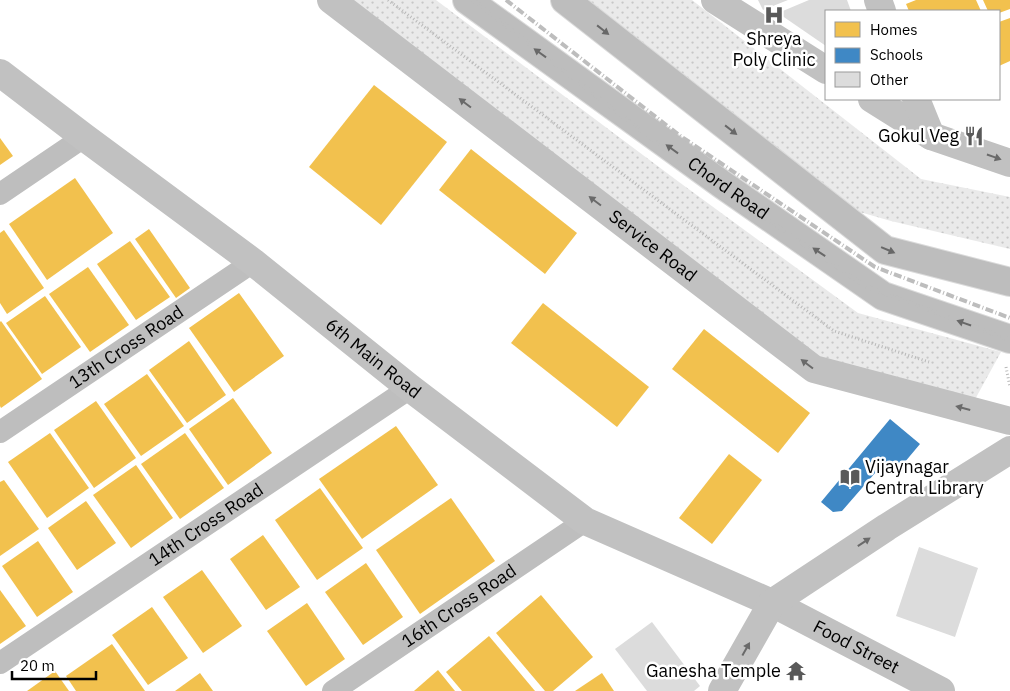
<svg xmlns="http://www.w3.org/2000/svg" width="1010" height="691" viewBox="0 0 1010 691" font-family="'IBM Plex Sans',sans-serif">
  <defs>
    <pattern id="park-dots" width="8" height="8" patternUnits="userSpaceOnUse" patternTransform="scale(1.25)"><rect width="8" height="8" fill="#eaeaea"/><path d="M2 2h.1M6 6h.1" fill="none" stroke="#c7c7c7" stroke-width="1.8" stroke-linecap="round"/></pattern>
  </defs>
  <rect width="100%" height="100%" fill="#fff"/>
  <!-- park -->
  <g fill="url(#park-dots)">
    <polygon points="343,0 436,0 679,182 858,313 1001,352 973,403 813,357"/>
    <polygon points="580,0 692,0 921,179 1010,197 1010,249 891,221 825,202"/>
  </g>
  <!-- homes -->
  <g fill="#f2c14e">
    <polygon points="916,0 976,0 981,11 909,11 906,4"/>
    <polygon points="983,0 1010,0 1010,9 999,13 999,11 988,11"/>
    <polygon points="1010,18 1010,61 999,66 999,22"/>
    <polygon points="374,85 447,142 381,225 309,167"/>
    <polygon points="0,138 13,156 0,165"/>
    <polygon points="471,149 577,233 545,274 439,190"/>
    <polygon points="75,178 113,233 47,280 9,224"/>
    <polygon points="149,229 190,288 176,298 135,239"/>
    <polygon points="4,230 44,288 7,314 0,303 0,233"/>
    <polygon points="130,241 170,297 136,320 97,264"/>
    <polygon points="88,267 129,325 90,352 49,294"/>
    <polygon points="239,293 284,356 234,392 189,328"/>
    <polygon points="45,296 81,347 42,374 6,323"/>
    <polygon points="543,303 649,387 617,427 511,343"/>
    <polygon points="1,321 42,379 1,408 0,406 0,322"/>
    <polygon points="704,329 810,413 778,453 672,369"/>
    <polygon points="189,341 226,395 187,423 149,370"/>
    <polygon points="147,374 184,426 141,456 104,404"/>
    <polygon points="233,398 272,453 228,485 189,429"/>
    <polygon points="96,401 136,458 94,488 54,430"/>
    <polygon points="396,426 438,485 362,539 319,479"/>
    <polygon points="50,433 89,488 47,518 8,462"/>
    <polygon points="185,433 224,488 180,519 141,464"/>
    <polygon points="729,454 762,480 712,544 679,518"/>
    <polygon points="136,465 173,518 131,548 93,495"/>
    <polygon points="4,480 39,529 0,556 0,482"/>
    <polygon points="320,488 363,548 317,580 275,520"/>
    <polygon points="451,498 495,561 420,614 376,550"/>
    <polygon points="86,501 116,543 77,570 48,528"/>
    <polygon points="263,535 300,587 266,610 230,559"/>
    <polygon points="38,541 73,592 37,617 2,566"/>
    <polygon points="366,563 403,617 363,645 325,592"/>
    <polygon points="202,570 242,626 203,653 163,597"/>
    <polygon points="0,590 26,626 0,644"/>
    <polygon points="541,595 593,657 553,691 545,691 496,633"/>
    <polygon points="307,603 345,659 306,686 267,631"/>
    <polygon points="152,607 188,658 148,685 112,635"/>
    <polygon points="489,636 535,691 462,691 446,672"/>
    <polygon points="112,644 145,691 76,691 66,676"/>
    <polygon points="438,670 455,691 414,691"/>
    <polygon points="55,671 69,691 27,691"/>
    <polygon points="200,673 213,691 175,691"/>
    <polygon points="602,673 614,691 575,691"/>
  </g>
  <!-- schools -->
  <polygon fill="#3f88c5" points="890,419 920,444 894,475 882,465 842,511 833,512 821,502"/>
  <!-- building -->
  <g fill="#dcdcdc">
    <polygon points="758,0 788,0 763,10"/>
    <polygon points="809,0 847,0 851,11 826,11 826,46 778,13"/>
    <polygon points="919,547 978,568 955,637 896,616"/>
    <polygon points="652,622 700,686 694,691 647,691 615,649"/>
  </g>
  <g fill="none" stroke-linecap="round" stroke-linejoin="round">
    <defs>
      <g id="primary">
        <path id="s6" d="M 467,0 L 723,185 L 883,296 L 1010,339"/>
        <polyline points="565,0 885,250 1010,282"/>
      </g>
    </defs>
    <!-- primary casing -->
    <use href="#primary" stroke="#dbdbdb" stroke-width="30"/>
    <!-- path -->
    <g stroke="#b8b8b8" stroke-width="3" stroke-dasharray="1 2.5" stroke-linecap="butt">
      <polyline points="388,0 834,331 929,362"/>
      <polyline points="1006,367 1010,387"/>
    </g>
    <!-- street -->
    <g stroke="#bebebe" stroke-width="22">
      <polyline points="0,194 84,137"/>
      <path id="s1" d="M 0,432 L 253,262"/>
      <path id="s2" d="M 0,663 L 410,388"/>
      <path id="s3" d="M 333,691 L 585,521"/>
    </g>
    <!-- secondary -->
    <g stroke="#c1c1c1" stroke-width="28">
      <path id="s4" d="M 331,0 L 814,369 L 1010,421"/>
      <polyline points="715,0 826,70"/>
      <polyline points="878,0 882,11"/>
      <path id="s5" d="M 0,73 L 84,137 L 253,262 L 410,388 L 585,521 L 772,603 L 941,691"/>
      <polyline points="872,99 931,136 1010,163"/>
      <polyline points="916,99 931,136"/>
      <polyline points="722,691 772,603 887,527 1010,450"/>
    </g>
    <!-- primary -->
    <use href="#primary" stroke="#bdbdbd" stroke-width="28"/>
    <!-- rail -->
    <g stroke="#bdbdbd" stroke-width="4" stroke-dasharray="8 2.5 1 2.5" stroke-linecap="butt">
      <polyline points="473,0 667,151 865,286 1010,340"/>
      <polyline points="506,0 679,135 875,267 1010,318"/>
    </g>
  </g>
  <!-- one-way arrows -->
  <defs><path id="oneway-solid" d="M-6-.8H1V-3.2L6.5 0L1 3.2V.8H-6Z" transform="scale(1.25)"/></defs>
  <g fill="#686868">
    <use href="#oneway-solid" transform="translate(603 30) rotate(38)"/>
    <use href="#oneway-solid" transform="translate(540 53) rotate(-144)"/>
    <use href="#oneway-solid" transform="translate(731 130) rotate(38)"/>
    <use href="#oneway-solid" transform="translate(672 149) rotate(-144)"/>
    <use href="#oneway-solid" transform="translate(888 250) rotate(23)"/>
    <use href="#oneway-solid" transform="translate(819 252) rotate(-146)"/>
    <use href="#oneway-solid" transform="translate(964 323) rotate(-161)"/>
  </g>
  <g fill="#6a6a6a">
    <use href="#oneway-solid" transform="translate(465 103) rotate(-143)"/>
    <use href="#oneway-solid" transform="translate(994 157) rotate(19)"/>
    <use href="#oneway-solid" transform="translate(595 201) rotate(-143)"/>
    <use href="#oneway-solid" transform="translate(807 364) rotate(-143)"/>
    <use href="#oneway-solid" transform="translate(963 408) rotate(-165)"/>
    <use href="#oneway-solid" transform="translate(864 542) rotate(-34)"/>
    <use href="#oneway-solid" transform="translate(746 649) rotate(-61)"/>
  </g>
  <!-- icons -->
  <defs>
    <symbol id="hospital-bare" viewBox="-9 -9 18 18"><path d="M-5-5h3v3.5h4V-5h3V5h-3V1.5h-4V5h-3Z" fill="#595959" stroke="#fff" stroke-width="2.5" paint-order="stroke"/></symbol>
    <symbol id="restaurant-bare" viewBox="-9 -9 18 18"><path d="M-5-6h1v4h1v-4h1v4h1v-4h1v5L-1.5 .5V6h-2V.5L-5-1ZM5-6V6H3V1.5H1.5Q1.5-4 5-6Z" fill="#595959" stroke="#fff" stroke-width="2.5" paint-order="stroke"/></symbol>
    <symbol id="library-bare" viewBox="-9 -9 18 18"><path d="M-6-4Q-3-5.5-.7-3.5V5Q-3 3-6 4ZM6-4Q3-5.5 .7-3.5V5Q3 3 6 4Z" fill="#595959" stroke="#fff" stroke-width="2.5" paint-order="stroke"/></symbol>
    <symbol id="temple-bare" viewBox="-9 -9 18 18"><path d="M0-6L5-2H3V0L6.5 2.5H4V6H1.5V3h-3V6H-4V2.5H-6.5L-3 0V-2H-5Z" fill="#595959" stroke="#fff" stroke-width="2.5" paint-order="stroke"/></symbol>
  </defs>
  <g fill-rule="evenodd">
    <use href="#hospital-bare" x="760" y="1" width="28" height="28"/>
    <use href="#restaurant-bare" x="960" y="122" width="28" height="28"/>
    <use href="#library-bare" x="836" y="463" width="28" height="28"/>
    <use href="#temple-bare" x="782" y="657" width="28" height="28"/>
  </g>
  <g text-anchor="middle" stroke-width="5" stroke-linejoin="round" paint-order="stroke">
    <!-- poi labels -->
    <g font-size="18" fill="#000" stroke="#fff" text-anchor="end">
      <text x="774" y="45" text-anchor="middle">Shreya<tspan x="774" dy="21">Poly Clinic</tspan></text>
      <text x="959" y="142">Gokul Veg</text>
      <text x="865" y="473" text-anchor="start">Vijaynagar<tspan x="865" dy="21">Central Library</tspan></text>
      <text x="781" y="677">Ganesha Temple</text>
    </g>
    <!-- street labels -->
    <g font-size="18" fill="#000" stroke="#fff">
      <text dy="6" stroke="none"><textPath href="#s6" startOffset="322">Chord Road</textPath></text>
      <text dy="6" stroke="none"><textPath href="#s4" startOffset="405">Service Road</textPath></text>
      <text dy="6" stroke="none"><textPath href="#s1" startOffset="152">13th Cross Road</textPath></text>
      <text dy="6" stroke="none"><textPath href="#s5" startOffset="470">6th Main Road</textPath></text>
      <text dy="6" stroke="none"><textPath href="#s2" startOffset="248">14th Cross Road</textPath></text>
      <text dy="6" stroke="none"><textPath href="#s3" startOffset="152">16th Cross Road</textPath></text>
      <text dy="6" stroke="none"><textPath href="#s5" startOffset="1036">Food Street</textPath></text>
    </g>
  </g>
  <!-- legend -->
  <rect x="825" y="10" width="175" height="90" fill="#ffffff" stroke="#999999"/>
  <rect x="835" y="22" width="25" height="15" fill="#f2c14e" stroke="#999999"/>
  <text x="870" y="35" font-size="15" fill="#000000">Homes</text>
  <rect x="835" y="48" width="25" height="15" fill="#3f88c5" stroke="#999999"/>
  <text x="870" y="60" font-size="15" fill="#000000">Schools</text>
  <rect x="835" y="72" width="25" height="15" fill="#dcdcdc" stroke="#999999"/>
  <text x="870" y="85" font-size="15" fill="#000000">Other</text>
  <!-- scale -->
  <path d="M12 671v8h84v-8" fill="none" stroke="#000000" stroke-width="2.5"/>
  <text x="20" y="671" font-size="15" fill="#000000" stroke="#ffffff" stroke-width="4" paint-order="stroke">20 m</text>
</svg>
